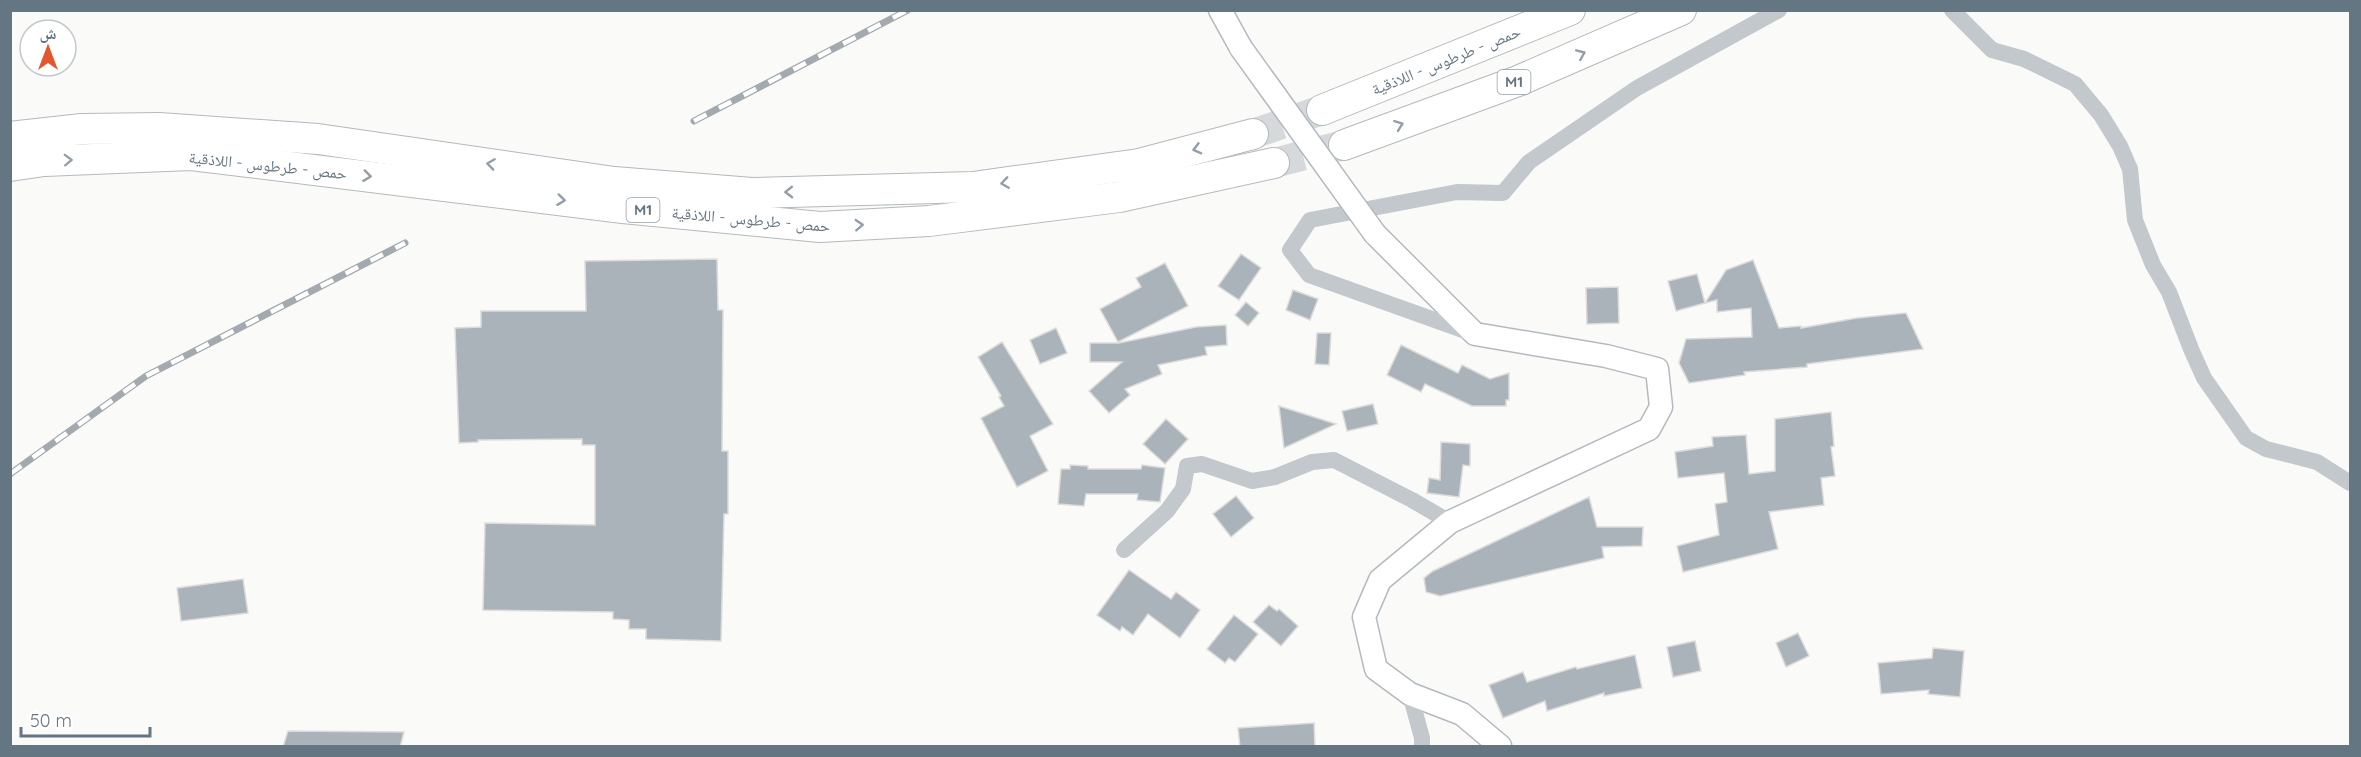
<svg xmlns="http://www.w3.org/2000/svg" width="2361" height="757" viewBox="0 0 2361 757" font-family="Quicksand,'Noto Naskh Arabic',sans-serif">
  <rect width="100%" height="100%" fill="#fafaf8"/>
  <!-- building -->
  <g fill="#aab3b9" stroke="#dcdcda" stroke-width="1.5">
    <polygon points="1241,254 1261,268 1239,300 1218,286"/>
    <polygon points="717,259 718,310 723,310 722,451 728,451 728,514 724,514 721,641 646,639 646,629 629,629 629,620 613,619 613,612 483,610 485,523 595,525 595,445 582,445 582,439 478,440 478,442 459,443 455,328 481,327 481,311 586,311 585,261"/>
    <polygon points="1753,260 1779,328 1801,326 1801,328 1857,318 1906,313 1923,349 1807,364 1807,367 1744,372 1745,375 1689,383 1679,363 1686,339 1752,337 1751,308 1717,312 1717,300 1705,303 1726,270"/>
    <polygon points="1165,263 1188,306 1118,342 1100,309 1141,287 1136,278"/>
    <polygon points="1697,274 1705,303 1676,311 1668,281"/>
    <polygon points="1618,287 1619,323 1587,324 1586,288"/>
    <polygon points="1293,290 1318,299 1310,320 1286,310"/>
    <polygon points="1246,302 1259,313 1248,326 1235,315"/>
    <polygon points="1226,325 1227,345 1205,347 1207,355 1158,365 1162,374 1125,389 1130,395 1109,413 1089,391 1122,362 1090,362 1090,343 1119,343 1196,327"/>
    <polygon points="1056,328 1067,353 1040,364 1030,340"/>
    <polygon points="1317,333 1331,333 1329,365 1315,364"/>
    <polygon points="1002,342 1053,424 1030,436 1048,471 1017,487 981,418 1004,406 999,397 1001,396 978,357"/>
    <polygon points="1401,345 1458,373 1462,365 1490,379 1509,373 1509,400 1506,400 1506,406 1472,406 1425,384 1421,392 1387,375"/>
    <polygon points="1373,404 1378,424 1347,431 1342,411"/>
    <polygon points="1279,406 1336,424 1284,448"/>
    <polygon points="1831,412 1834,446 1831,447 1835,476 1821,478 1824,505 1769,512 1778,549 1683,572 1677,546 1719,535 1715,504 1727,502 1724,473 1678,478 1675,452 1713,446 1712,437 1746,435 1749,474 1775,471 1775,419"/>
    <polygon points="1166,419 1188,439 1165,464 1143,444"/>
    <polygon points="1441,442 1470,444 1470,466 1463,465 1459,497 1427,493 1429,478 1440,480"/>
    <polygon points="1070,465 1088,466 1088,469 1141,469 1142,465 1165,468 1160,502 1137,500 1138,494 1086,494 1084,506 1058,504 1061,469 1070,469"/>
    <polygon points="1236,496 1254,518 1231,537 1213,514"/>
    <polygon points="1589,497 1597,527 1643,527 1642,546 1602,547 1604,558 1440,596 1426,592 1424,578 1433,571"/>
    <polygon points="1129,570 1171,599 1176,592 1200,610 1180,638 1148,614 1133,635 1122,627 1120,631 1097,615"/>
    <polygon points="243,579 248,613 181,621 177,588"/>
    <polygon points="1269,605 1277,611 1279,609 1298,626 1281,646 1253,622"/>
    <polygon points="1234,615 1258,634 1235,662 1229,658 1225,663 1207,649"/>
    <polygon points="1798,633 1809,656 1786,667 1776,643"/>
    <polygon points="1695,641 1701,671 1673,677 1667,647"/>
    <polygon points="1933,648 1964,651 1960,697 1928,694 1929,690 1881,694 1878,663 1932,658"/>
    <polygon points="1635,655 1642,688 1604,696 1604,693 1547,711 1545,701 1503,718 1489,685 1523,672 1527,682 1576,667 1577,669"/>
    <polygon points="1314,723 1315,747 1240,747 1238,728"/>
    <polygon points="288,731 404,732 400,747 283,747"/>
  </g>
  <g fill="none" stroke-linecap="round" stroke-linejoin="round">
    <!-- motorway-tunnel -->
    <g stroke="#d5d9db" stroke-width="30" stroke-dasharray="30 15" stroke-linecap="butt">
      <polyline points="1253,134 1322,110"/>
      <polyline points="1274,163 1344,145"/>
    </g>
    <defs>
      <g id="secondary">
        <polyline points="1220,10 1241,48"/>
        <polyline points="1375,234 1475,334 1606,356 1657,369 1661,407 1649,429 1450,522 1380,580 1364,617 1376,669 1410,694 1462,714 1500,746"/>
      </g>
      <g id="motorway">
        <polyline points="1322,110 1570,10"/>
        <polyline points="10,137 82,129 159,128 318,139 614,182 752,193 973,187 1139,164 1253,134"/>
        <polyline points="1344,145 1518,81 1681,10"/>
        <polyline points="10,166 44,161 191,155 623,208 820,227 929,221 1119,197 1274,163"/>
      </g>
    </defs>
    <!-- secondary casing -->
    <use href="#secondary" stroke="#b3babf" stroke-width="25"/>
    <!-- motorway casing -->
    <use href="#motorway" stroke="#b4b9bd" stroke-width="32"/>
    <!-- minor -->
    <g stroke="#c3c8cc" stroke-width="16">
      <polyline points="1952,10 1992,50 2024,59 2075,84 2101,115 2120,146 2130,169 2135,220 2153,265 2169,292 2191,349 2204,378 2246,438 2266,449 2317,462 2350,483"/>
      <polyline points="1471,333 1309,275 1290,250 1310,220 1457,192 1503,193 1529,162 1637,88 1779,10"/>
      <polyline points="1124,550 1167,511 1183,489 1187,466 1202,464 1252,481 1275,477 1312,462 1334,460 1412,500 1450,522"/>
      <polyline points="1410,694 1422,738 1422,746"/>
    </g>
    <!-- secondary -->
    <use href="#secondary" stroke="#fff" stroke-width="22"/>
    <!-- motorway -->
    <use href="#motorway" stroke="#fff" stroke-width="30"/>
    <defs>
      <g id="rail">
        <polyline points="694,121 908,10"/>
        <polyline points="10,474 146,376 405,243"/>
      </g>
    </defs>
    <!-- rail casing -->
    <use href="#rail" stroke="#a2aab0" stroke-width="7"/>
    <!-- rail -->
    <use href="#rail" stroke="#fff" stroke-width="4.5" stroke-dasharray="14" stroke-linecap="butt"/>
    <defs>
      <polyline id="secondary-bridge" points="1241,48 1375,234"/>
    </defs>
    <!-- secondary-bridge casing -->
    <use href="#secondary-bridge" stroke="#b3babf" stroke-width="25" stroke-linecap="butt"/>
    <!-- secondary-bridge -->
    <use href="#secondary-bridge" stroke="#fff" stroke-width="22"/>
  </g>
  <!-- one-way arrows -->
  <defs><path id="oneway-chevron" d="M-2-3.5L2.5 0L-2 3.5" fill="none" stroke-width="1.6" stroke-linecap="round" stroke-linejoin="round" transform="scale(1.5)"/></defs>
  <g stroke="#939fa8">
    <use href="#oneway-chevron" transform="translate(1581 54) rotate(-23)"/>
    <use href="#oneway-chevron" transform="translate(1399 125) rotate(-20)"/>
    <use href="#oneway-chevron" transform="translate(1197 149) rotate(165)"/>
    <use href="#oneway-chevron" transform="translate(68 160) rotate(-2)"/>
    <use href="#oneway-chevron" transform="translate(491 164) rotate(-172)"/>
    <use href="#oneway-chevron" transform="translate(367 176) rotate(7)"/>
    <use href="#oneway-chevron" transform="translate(1005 183) rotate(172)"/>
    <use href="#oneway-chevron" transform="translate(789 192) rotate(179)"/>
    <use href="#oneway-chevron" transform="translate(561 200) rotate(7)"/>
    <use href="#oneway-chevron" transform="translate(859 225) rotate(-3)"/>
  </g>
  <g text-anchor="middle" stroke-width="6" stroke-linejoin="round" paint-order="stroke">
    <!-- shield labels -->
    <g fill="#fff" stroke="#939fa8" stroke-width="1.5">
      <rect x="1497.5" y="70" width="33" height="24" rx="4.5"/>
      <rect x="626.5" y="198" width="33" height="24" rx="4.5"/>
    </g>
    <g font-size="15" font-weight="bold" fill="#657683">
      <text x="1514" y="87">M1</text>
      <text x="643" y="215">M1</text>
    </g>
    <!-- street labels -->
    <g font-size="16" fill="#657683" stroke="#fff">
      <text transform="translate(1446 60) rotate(-22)" y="6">حمص - طرطوس - اللاذقية</text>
      <text transform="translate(268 165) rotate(6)" y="6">حمص - طرطوس - اللاذقية</text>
      <text transform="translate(751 219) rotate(5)" y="6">حمص - طرطوس - اللاذقية</text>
    </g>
  </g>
  <!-- border -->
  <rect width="2361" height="757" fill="none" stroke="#657683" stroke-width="24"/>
  <!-- north arrow -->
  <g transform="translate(48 48)"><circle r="28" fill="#ffffff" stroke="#c1c8cd" stroke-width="1.5"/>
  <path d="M0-4.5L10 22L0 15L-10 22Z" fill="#e4572e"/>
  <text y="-9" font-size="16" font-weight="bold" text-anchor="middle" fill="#657683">ش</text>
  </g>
  <!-- scale -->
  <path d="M21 727v9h129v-9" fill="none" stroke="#657683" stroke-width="3"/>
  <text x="30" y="727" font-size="18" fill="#657683" stroke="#ffffff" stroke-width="4.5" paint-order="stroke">50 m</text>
</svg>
